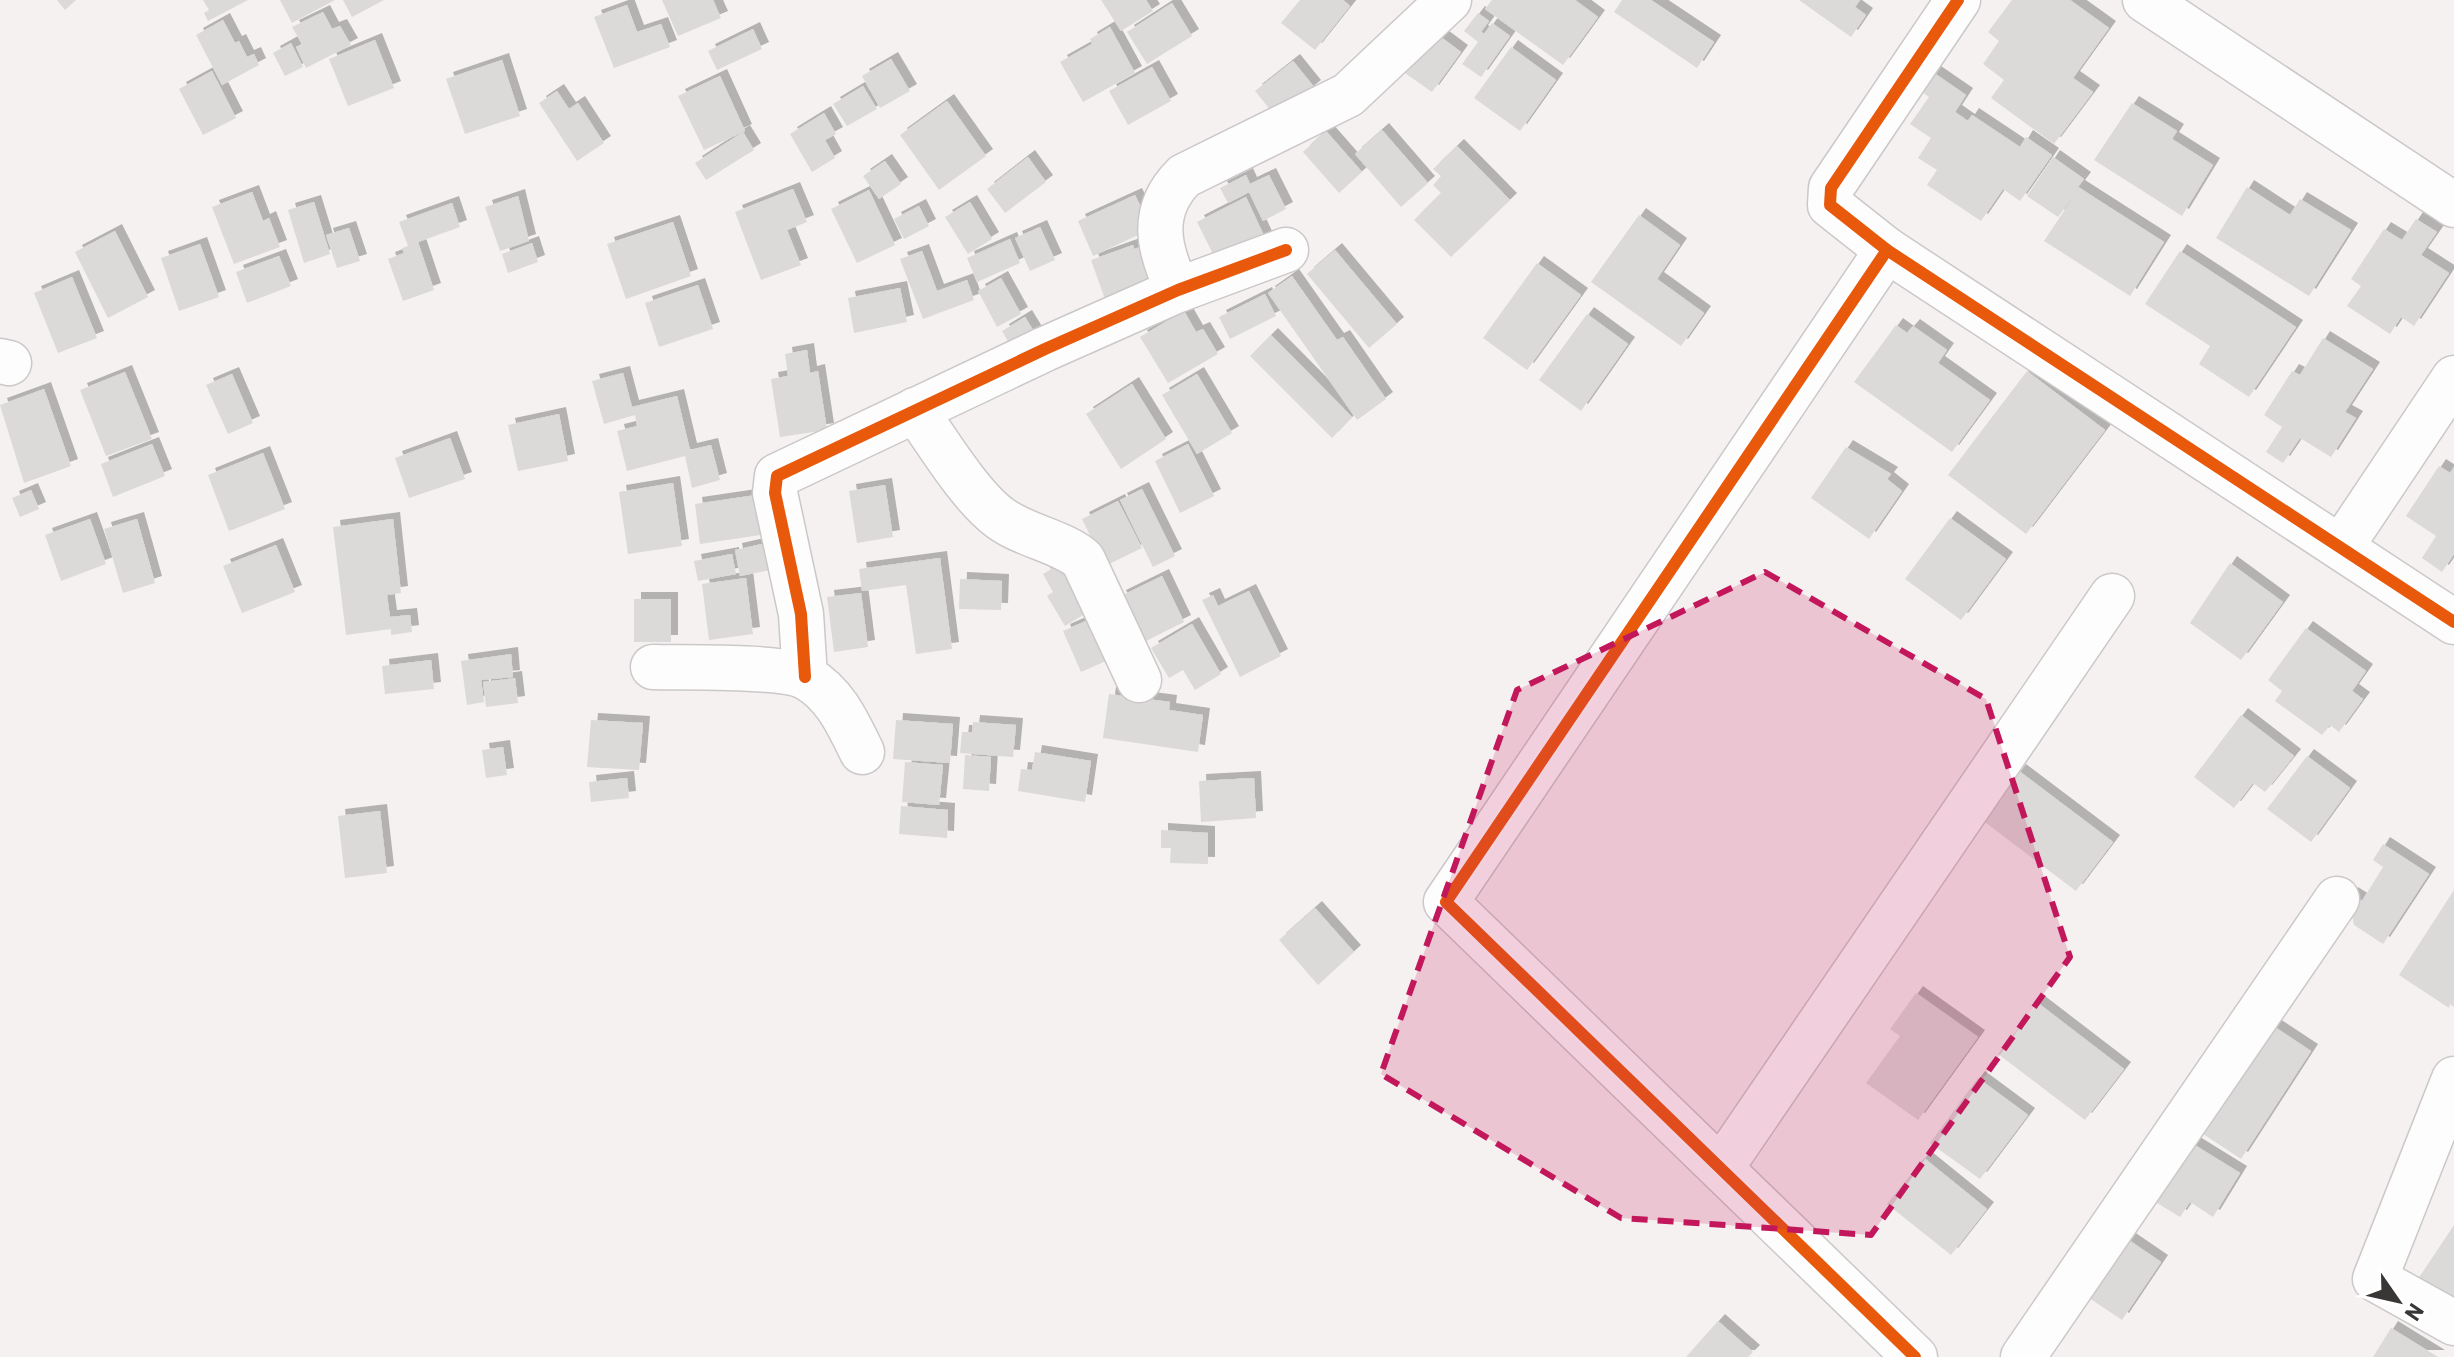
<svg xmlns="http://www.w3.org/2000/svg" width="2454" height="1357" viewBox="0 0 2454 1357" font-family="Barlow,sans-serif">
  <defs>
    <filter id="shadow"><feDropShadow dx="7" dy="-7" stdDeviation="0" flood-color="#0004"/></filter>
  </defs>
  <rect width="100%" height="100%" fill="#f5f1f1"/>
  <!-- building -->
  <g fill="#dcd9d9" filter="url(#shadow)">
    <polygon points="57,0 76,0 65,10"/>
    <polygon points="203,0 248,0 208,21 204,13 209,10"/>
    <polygon points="280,0 335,0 292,23"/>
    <polygon points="343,0 384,0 352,17"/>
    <polygon points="662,0 713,0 721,18 678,36"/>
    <polygon points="1101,0 1146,0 1153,11 1121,31"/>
    <polygon points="1300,0 1343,0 1350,6 1315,50 1281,23"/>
    <polygon points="1492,0 1575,0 1598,17 1563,65 1485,9"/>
    <polygon points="1622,0 1651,0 1714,42 1697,68 1614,12"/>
    <polygon points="1799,0 1860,0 1855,7 1866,15 1851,37"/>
    <polygon points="2012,0 2070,0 2109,28 2073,78 2093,92 2054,144 1991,98 2004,80 1983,64 1999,41 1988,32"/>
    <polygon points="1172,3 1192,36 1147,64 1127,32"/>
    <polygon points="627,5 637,32 661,24 670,47 614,68 594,17"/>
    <polygon points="323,12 332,29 340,26 351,45 306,68 296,47 302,44 292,27"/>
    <polygon points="1478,13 1489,21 1481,32 1484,34 1492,23 1510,36 1481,77 1462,64 1478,42 1464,31"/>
    <polygon points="223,20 235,43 239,41 247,57 254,54 259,65 222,85 196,35"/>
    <polygon points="1110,27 1135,73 1083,102 1060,62 1092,44 1090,39"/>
    <polygon points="753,29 762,49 717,70 708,51"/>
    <polygon points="1434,32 1461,52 1432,92 1392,64"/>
    <polygon points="375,40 394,88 348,106 329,59"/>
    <polygon points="291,43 303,67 285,76 273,53"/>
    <polygon points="1511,47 1556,80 1520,131 1474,98"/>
    <polygon points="891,59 910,91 880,108 862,76"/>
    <polygon points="502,60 520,116 465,134 446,79"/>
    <polygon points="1293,61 1314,87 1276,117 1255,91"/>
    <polygon points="1152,67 1171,101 1128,125 1109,91"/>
    <polygon points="212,71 236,118 203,135 179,89"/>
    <polygon points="1934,73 1966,95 1955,112 1968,121 1972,115 2020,147 2026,137 2052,155 2020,201 2003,189 1981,221 1927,185 1937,170 1918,158 1931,138 1910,124 1929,97 1922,92"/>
    <polygon points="720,76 745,131 704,150 678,96"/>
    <polygon points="863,86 877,109 847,126 833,104"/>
    <polygon points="557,91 569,109 578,103 604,143 577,161 539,103"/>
    <polygon points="947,101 986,156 939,190 900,135"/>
    <polygon points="2132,103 2177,131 2172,139 2213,165 2182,216 2094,160"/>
    <polygon points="824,113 836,134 825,140 835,158 812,172 790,134"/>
    <polygon points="1382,130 1428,183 1401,207 1355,154"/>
    <polygon points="1326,131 1362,172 1339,193 1303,152"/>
    <polygon points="743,132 754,150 706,180 695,163"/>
    <polygon points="1457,146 1510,200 1451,257 1414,220 1441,193 1433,185 1441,176 1433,169"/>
    <polygon points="1028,157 1046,182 1005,213 987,189"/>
    <polygon points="2053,157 2084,179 2078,187 2164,242 2130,296 2044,241 2076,193 2058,217 2027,196"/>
    <polygon points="885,161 901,184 879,199 863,176"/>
    <polygon points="1246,175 1250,184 1269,175 1286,209 1263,221 1249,192 1228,203 1220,188"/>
    <polygon points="2247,187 2290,215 2300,199 2351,230 2309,296 2216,238"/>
    <polygon points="793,189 807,222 787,230 801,265 761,280 735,212"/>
    <polygon points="869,190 895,245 857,263 831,209"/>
    <polygon points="252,192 263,221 269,218 280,247 234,264 212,207"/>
    <polygon points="1135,195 1151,229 1093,256 1078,221"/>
    <polygon points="518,196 529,241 500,251 485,207"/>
    <polygon points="1246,197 1265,238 1217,262 1197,222"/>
    <polygon points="314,202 330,254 304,263 288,210"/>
    <polygon points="970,202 992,239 968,254 945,217"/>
    <polygon points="452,203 460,227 418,242 434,290 403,301 388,259 404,253 402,248 408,246 399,222"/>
    <polygon points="919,206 929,226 904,239 894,219"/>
    <polygon points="1639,215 1680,245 1657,279 1704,313 1681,346 1591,282"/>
    <polygon points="2416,219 2437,232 2421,255 2449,273 2414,326 2401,317 2390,334 2347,306 2361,286 2351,279 2384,229 2402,240"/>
    <polygon points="673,222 691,276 626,299 607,244"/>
    <polygon points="1040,227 1055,260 1030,271 1015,238"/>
    <polygon points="349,228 360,261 337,268 326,235"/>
    <polygon points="115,231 148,297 108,318 75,252"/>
    <polygon points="1010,239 1020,263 977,282 967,258"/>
    <polygon points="532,243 538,262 508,273 502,254"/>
    <polygon points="200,244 219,297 179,311 161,258"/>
    <polygon points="1133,245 1134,249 1147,245 1158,278 1106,302 1091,260"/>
    <polygon points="1335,250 1397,324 1369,348 1307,274"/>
    <polygon points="922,251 937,291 967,280 974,300 923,319 900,259"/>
    <polygon points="2180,251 2296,327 2249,397 2199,364 2210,346 2145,304"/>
    <polygon points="279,256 291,286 247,303 236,272"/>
    <polygon points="1537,263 1581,295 1527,370 1483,338"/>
    <polygon points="1292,276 1337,340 1343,337 1386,399 1357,420 1268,293"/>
    <polygon points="72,277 97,338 58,353 34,293"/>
    <polygon points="1001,278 1021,314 997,327 978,291"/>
    <polygon points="698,285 713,329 659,347 645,303"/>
    <polygon points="900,288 907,322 854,333 848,298"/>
    <polygon points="1265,294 1276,316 1230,339 1219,317"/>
    <polygon points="1184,311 1196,332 1203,329 1218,354 1168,383 1140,337"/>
    <polygon points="1587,314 1628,344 1581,411 1539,380"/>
    <polygon points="1025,317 1036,335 1012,348 1002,331"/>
    <polygon points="1896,325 1907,333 1913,326 1947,350 1938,363 1990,400 1952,452 1854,382"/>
    <polygon points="1271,335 1352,417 1332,438 1250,356"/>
    <polygon points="2323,338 2373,369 2345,412 2356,418 2331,457 2300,438 2283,463 2266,452 2282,427 2264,415 2292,371 2300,375"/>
    <polygon points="807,350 810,373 818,371 827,430 780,437 771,379 788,376 785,354"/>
    <polygon points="2027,371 2105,430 2026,534 1948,475"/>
    <polygon points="125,372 152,439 106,456 80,390"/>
    <polygon points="623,373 632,407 677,396 690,450 711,445 720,480 692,488 685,456 627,471 617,431 637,426 635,415 604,424 592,381"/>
    <polygon points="232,374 253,423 228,434 206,385"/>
    <polygon points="1197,374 1232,433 1197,454 1162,395"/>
    <polygon points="1132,384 1166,439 1121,469 1086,414"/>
    <polygon points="44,389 71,466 24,483 0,405"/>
    <polygon points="559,414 568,461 518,471 508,425"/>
    <polygon points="450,438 465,479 409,498 395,458"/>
    <polygon points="152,444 165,476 113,497 101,464"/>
    <polygon points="1188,444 1214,496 1180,513 1155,461"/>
    <polygon points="1846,447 1891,474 1887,479 1902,491 1869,539 1811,498"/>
    <polygon points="263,453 285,509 229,531 208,475"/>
    <polygon points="2439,466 2450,473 2454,467 2454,554 2442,572 2422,558 2436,536 2406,516"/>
    <polygon points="673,483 682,546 628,554 619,492"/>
    <polygon points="885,485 893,537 857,543 849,491"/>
    <polygon points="1142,489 1175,556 1153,567 1120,500"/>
    <polygon points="31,490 39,509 20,517 12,498"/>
    <polygon points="763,494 768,534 700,544 695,504"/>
    <polygon points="1118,501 1142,548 1105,566 1082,519"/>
    <polygon points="1950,518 2006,559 1961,620 1905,579"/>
    <polygon points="90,519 106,564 61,581 45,535"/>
    <polygon points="137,519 155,583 123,593 104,529"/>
    <polygon points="393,519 401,593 387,595 390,617 410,615 412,632 391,635 391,629 346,635 333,527"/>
    <polygon points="785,539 790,566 740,576 735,550"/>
    <polygon points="276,545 295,592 242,613 223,566"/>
    <polygon points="732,554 736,574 698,581 694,561"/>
    <polygon points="940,558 952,649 916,654 906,585 862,591 859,569"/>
    <polygon points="1063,562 1103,603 1065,626 1047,596 1053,592 1043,574"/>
    <polygon points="2230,563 2283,602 2241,660 2190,623"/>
    <polygon points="1162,576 1184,622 1142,643 1119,597"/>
    <polygon points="746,578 753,634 709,640 702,584"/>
    <polygon points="960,579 1002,581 1001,610 959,609"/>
    <polygon points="1249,591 1281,656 1240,677 1202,600 1213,595 1218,606"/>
    <polygon points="861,593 868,647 834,652 827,597"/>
    <rect x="634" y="599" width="37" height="43"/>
    <polygon points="1095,617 1113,658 1081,672 1063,631"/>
    <polygon points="1192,624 1221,674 1195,690 1183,670 1169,678 1151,648"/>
    <polygon points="2306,628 2366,671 2352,691 2363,699 2339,732 2330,725 2322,735 2275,701 2282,691 2268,680"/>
    <polygon points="511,654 513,677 481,680 484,702 467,705 461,661"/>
    <polygon points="431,660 434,689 385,694 382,666"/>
    <polygon points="515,678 518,703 486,707 483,682"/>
    <polygon points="1109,694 1170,702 1169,710 1203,715 1198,752 1103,738"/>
    <polygon points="2241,715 2294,756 2265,792 2253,783 2234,808 2194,777"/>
    <polygon points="591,720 643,723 639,770 587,767"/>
    <polygon points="896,720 953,724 950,763 893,759"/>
    <polygon points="973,722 1016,725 1013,757 960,753 962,732 972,732"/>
    <polygon points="503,747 507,775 486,778 482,750"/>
    <polygon points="1035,752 1091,761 1085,802 1018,791 1021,769 1032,770"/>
    <polygon points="965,755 991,757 989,791 963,789"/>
    <polygon points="2307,756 2350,788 2311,842 2267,809"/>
    <polygon points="905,762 943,765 939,805 902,802"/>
    <polygon points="2019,771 2113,842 2076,891 1982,820"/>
    <polygon points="627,778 629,798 591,802 589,782"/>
    <polygon points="1254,778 1256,818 1201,822 1199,781"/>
    <polygon points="901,806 948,810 947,838 899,834"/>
    <polygon points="380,811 387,873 345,878 338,816"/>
    <polygon points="1161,830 1208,833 1208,864 1170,863 1171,848 1161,848"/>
    <polygon points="2383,844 2429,874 2383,944 2354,925 2349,898 2351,894 2362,901 2383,867 2373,860"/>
    <polygon points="2454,890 2454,1007 2450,1004 2449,1008 2399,975"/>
    <polygon points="1315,908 1354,952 1318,985 1279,940"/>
    <polygon points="1916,993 1978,1037 1918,1120 1866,1083 1900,1036 1890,1029"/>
    <polygon points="2038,1003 2124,1069 2085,1120 1998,1054"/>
    <polygon points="2267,1022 2311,1051 2241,1159 2191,1126"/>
    <polygon points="1978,1078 2028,1115 1980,1179 1930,1143"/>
    <polygon points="2185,1139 2240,1173 2213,1217 2190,1202 2180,1217 2149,1198"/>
    <polygon points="1924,1158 1987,1209 1951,1255 1887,1204"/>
    <polygon points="2454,1225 2454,1308 2416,1282"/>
    <polygon points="2114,1230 2161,1262 2122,1320 2074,1288"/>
    <polygon points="1718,1321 1753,1352 1748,1357 1686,1357"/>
    <polygon points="2391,1328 2438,1357 2373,1357"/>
  </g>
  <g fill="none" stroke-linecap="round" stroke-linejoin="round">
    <defs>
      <g id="minor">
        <polyline points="1958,0 1831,188 1830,205 1887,250 2454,622"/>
        <polyline points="2145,0 2454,205"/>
        <polyline points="1887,250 1446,902 1915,1357"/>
        <path d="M 1178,290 C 1158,249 1149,211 1184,176 L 1348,95 L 1449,0"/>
        <polyline points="0,361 9,363"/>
        <path d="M 915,410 C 937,441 970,496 1000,518 C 1024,536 1064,542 1083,560 L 1139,680"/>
        <polyline points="2341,547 2454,378"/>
        <path d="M 653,667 C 684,668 784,665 807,678 C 836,695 848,724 862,752"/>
        <polyline points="805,677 801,614 775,493 777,476 1045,349 1178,290 1286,250"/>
        <polyline points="2454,1079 2375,1279 2454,1323"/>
        <polyline points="1721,1168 2112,596"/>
        <polyline points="2023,1357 2337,899"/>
      </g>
    </defs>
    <!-- minor casing -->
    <use href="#minor" stroke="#ccc8c9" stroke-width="47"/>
    <!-- minor -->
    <use href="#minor" stroke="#fefdfd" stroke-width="44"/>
    <defs>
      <g id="cycleway">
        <polyline points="1958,0 1831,188 1830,205 1887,250 2454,622"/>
        <polyline points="1887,250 1446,902 1915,1357"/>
        <polyline points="805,677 801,614 775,493 777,476 1045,349 1178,290 1286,250"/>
      </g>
    </defs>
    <!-- cycleway casing -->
    <use href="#cycleway" stroke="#fff" stroke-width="17"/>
    <!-- cycleway -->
    <use href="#cycleway" stroke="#e8590c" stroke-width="12"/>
  </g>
  <!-- marked area -->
  <path fill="#c2185b" fill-opacity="0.2" stroke="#c2185b" stroke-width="6" stroke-dasharray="16 10" stroke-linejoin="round" d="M 1765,572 L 1986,699 L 2070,957 L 1871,1235 L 1621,1218 L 1381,1074 L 1517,690 Z"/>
  <!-- north arrow -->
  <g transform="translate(2398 1301) rotate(124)" stroke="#ffffff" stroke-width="6" paint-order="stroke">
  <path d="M0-6L14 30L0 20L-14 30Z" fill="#393636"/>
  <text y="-12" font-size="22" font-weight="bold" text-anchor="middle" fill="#393636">N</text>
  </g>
</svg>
